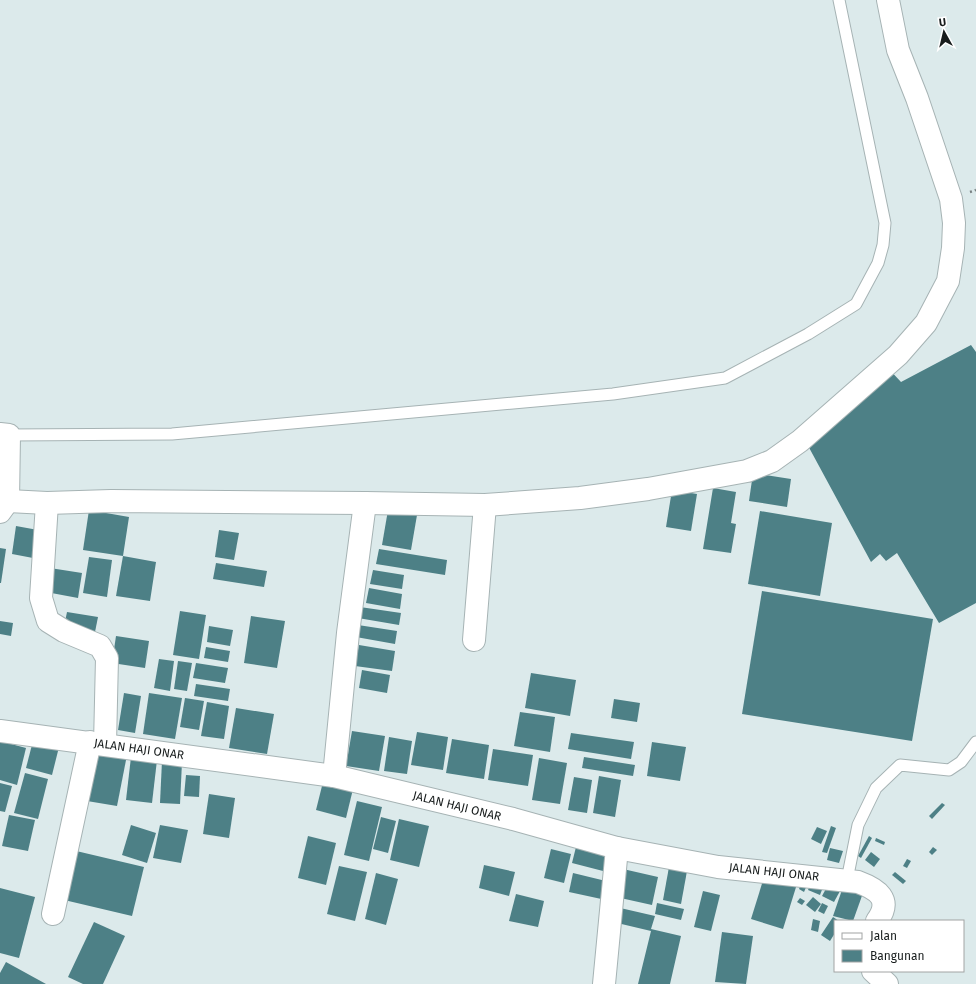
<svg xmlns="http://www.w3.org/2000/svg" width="976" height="984" viewBox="0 0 976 984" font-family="'Fira Sans',sans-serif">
  <rect width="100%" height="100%" fill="#dceaeb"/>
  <!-- building -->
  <g fill="#4d8086">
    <polygon points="971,345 976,352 976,603 939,623 897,553 886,561 880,554 871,562 806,442 887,367 901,382"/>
    <polygon points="753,473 791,479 787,507 749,501"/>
    <polygon points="713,488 736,492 731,523 736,524 731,553 703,549"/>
    <polygon points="672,490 697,494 691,531 666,527"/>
    <polygon points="89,510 129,517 123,556 83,550"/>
    <polygon points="388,510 417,515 411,550 382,545"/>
    <polygon points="760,511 832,523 820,596 748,584"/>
    <polygon points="16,526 38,530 33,558 12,554"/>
    <polygon points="219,530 239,533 234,560 215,557"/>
    <polygon points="0,548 6,549 1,583 0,583"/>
    <polygon points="379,549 447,560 445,575 376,564"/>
    <polygon points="123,556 156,562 150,601 116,596"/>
    <polygon points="89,557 112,560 107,597 83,593"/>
    <polygon points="216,563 267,571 264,587 213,579"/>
    <polygon points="50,568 82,573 78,598 46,592"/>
    <polygon points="373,570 404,575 402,589 370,584"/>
    <polygon points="369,588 402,594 400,609 366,603"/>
    <polygon points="762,591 933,619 912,741 742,714"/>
    <polygon points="360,607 401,613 399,625 358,618"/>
    <polygon points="180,611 206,615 199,659 173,655"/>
    <polygon points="67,612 98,617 95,632 64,627"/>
    <polygon points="251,616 285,621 277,668 244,663"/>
    <polygon points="0,621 13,623 11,636 0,634"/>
    <polygon points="358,625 397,631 395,644 356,637"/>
    <polygon points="209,626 233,630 230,646 207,642"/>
    <polygon points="116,636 149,641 145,668 112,663"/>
    <polygon points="359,645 395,651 392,671 355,666"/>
    <polygon points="206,647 230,651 228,662 204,658"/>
    <polygon points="159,659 174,661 170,691 154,688"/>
    <polygon points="178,661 192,663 187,691 174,689"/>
    <polygon points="196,663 228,668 225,683 193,678"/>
    <polygon points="362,670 390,675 387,693 359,688"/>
    <polygon points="531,673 576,680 570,716 525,708"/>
    <polygon points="196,684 230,689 228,701 194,696"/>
    <polygon points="124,693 141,696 135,733 118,730"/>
    <polygon points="149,693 182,698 175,739 143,734"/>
    <polygon points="185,698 204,701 199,730 180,727"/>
    <polygon points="614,699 640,703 637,722 611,718"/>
    <polygon points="207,702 229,706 224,739 201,736"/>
    <polygon points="236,708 274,714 267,754 229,748"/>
    <polygon points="520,712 555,717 550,752 514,746"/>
    <polygon points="352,731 385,736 379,771 346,766"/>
    <polygon points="417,732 448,737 443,770 411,765"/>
    <polygon points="571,733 634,742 631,759 568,749"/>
    <polygon points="34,737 60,743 52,775 26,768"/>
    <polygon points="389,737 412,741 407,774 384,771"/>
    <polygon points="452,739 489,745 484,779 446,773"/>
    <polygon points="0,741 26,748 17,785 0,780"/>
    <polygon points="652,742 686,747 680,781 647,776"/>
    <polygon points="91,749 127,755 117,806 81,800"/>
    <polygon points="493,749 533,755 528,786 488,780"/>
    <polygon points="131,757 157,760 152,803 126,800"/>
    <polygon points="584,757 635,765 633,776 582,768"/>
    <polygon points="539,758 567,763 560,804 532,800"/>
    <polygon points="162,761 182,762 180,804 160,803"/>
    <polygon points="25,773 48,779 38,819 14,813"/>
    <polygon points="186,775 200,776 199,797 184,796"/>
    <polygon points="599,776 621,780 615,817 593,813"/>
    <polygon points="574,777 592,780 587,813 568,810"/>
    <polygon points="323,782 353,789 346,818 316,810"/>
    <polygon points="0,783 12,786 5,812 0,811"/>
    <polygon points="209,794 235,798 229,838 203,834"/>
    <polygon points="357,801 382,807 369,861 344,855"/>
    <polygon points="942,803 945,805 932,819 929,816"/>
    <polygon points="9,815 35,820 28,851 2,846"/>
    <polygon points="381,817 396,821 388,853 373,849"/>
    <polygon points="399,819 429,826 419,867 390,860"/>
    <polygon points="131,825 156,833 147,863 122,855"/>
    <polygon points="160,825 188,830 181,863 153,858"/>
    <polygon points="831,826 836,828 827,853 822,852"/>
    <polygon points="817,827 827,831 821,844 811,839"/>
    <polygon points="308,836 336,843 326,885 298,878"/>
    <polygon points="869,836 872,838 861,858 858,856"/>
    <polygon points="876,838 885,842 884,845 875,841"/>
    <polygon points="577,843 608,850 603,871 572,863"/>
    <polygon points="933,847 937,850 932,855 929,852"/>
    <polygon points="830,848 843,851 839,863 827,860"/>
    <polygon points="551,849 571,854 564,883 544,878"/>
    <polygon points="72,850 144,867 132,916 60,899"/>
    <polygon points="871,852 880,859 874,867 865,860"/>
    <polygon points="907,859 911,861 907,868 903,866"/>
    <polygon points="484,865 515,872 509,896 479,888"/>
    <polygon points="339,866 367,872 355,921 327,914"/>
    <polygon points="669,867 687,871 681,904 663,900"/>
    <polygon points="623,869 658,877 652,905 616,897"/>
    <polygon points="895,872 906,881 903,884 892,875"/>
    <polygon points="376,873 398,879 386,925 365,919"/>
    <polygon points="573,873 610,882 606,900 569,892"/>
    <polygon points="765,874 797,884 783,929 751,919"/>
    <polygon points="814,877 825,882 820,895 808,890"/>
    <polygon points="803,880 808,883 804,892 799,889"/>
    <polygon points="828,885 840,891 834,902 822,896"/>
    <polygon points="843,887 863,893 853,921 833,916"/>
    <polygon points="0,888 35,897 19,958 0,953"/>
    <polygon points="703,891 720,895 711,931 694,927"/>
    <polygon points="516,894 544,901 538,927 509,921"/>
    <polygon points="813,897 821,904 815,912 806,905"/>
    <polygon points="800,898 805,901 802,905 797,902"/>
    <polygon points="657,903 684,909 681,920 655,914"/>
    <polygon points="822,903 828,906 824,914 818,911"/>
    <polygon points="616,907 655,916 651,929 681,936 670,984 638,984 651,931 613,922"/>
    <polygon points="833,917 839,921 835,921 835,933 830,941 821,935"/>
    <polygon points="813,919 820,921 818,932 811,930"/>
    <polygon points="94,922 125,936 103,984 83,984 68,977"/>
    <polygon points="722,932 753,936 746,984 715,982"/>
    <polygon points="6,962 46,984 0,984 0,973"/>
  </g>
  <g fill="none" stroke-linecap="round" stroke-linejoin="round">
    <defs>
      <g id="lane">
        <polyline points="9,435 172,434 613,394 725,378 808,334 856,304 878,263 883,245 885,223 839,0"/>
        <polyline points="847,880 858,825 876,788 900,765 949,770 961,762 976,742"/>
      </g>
      <g id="street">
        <polyline points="8,501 47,503 111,501 365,503 485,505 580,498 648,489 747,471 772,461 800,441 898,355 926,323 948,281 953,248 954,223 951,199 917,98 898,50 888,0"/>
        <polyline points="47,503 41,598 48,621 64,631 100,646 107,658 105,744"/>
        <polyline points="474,640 485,505"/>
        <path d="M 0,731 L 334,776 L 513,819 L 617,848 L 718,867 L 858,882 C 877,889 893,899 877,921"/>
        <polyline points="334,776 348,633 365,503"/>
        <polyline points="53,914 90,742"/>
        <polyline points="873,971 887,984"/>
        <polyline points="604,984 617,848"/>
      </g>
      <polyline id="secondary" points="0,434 9,435 8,501 0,512"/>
    </defs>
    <!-- lane casing -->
    <use href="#lane" stroke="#a6b3b4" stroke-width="13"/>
    <!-- street casing -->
    <use href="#street" stroke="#a6b3b4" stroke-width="24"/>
    <!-- secondary casing -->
    <use href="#secondary" stroke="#a6b3b4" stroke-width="24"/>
    <!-- path -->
    <polyline stroke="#778081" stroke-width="2.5" stroke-dasharray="2 3" stroke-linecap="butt" points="970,192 976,190"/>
    <!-- lane -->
    <use href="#lane" stroke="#fff" stroke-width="11"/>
    <!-- street -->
    <use href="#street" stroke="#fff" stroke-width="22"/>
    <!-- secondary -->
    <use href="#secondary" stroke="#fff" stroke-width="22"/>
  </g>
  <g text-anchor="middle" stroke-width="3" stroke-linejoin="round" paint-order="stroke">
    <!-- street labels -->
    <g font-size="12" fill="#171c1c" stroke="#fff">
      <text transform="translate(139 749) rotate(8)" y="4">JALAN HAJI ONAR</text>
      <text transform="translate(457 806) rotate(14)" y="4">JALAN HAJI ONAR</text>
      <text transform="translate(774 872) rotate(6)" y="4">JALAN HAJI ONAR</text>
    </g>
  </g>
  <!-- legend -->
  <rect x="834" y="920" width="130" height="52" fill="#ffffff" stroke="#a2a4a4"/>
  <rect x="842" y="933" width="20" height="6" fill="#ffffff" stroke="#a2a4a4"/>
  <text x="870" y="940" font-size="12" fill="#171c1c">Jalan</text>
  <rect x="842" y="950" width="20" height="12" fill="#4d8086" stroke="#a2a4a4"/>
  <text x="870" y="960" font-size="12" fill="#171c1c">Bangunan</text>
  <!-- north arrow -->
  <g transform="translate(944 32) rotate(352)" stroke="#ffffff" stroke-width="3" paint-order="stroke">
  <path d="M0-3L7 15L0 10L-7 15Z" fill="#171c1c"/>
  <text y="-6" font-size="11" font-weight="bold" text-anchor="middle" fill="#171c1c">U</text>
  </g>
</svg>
